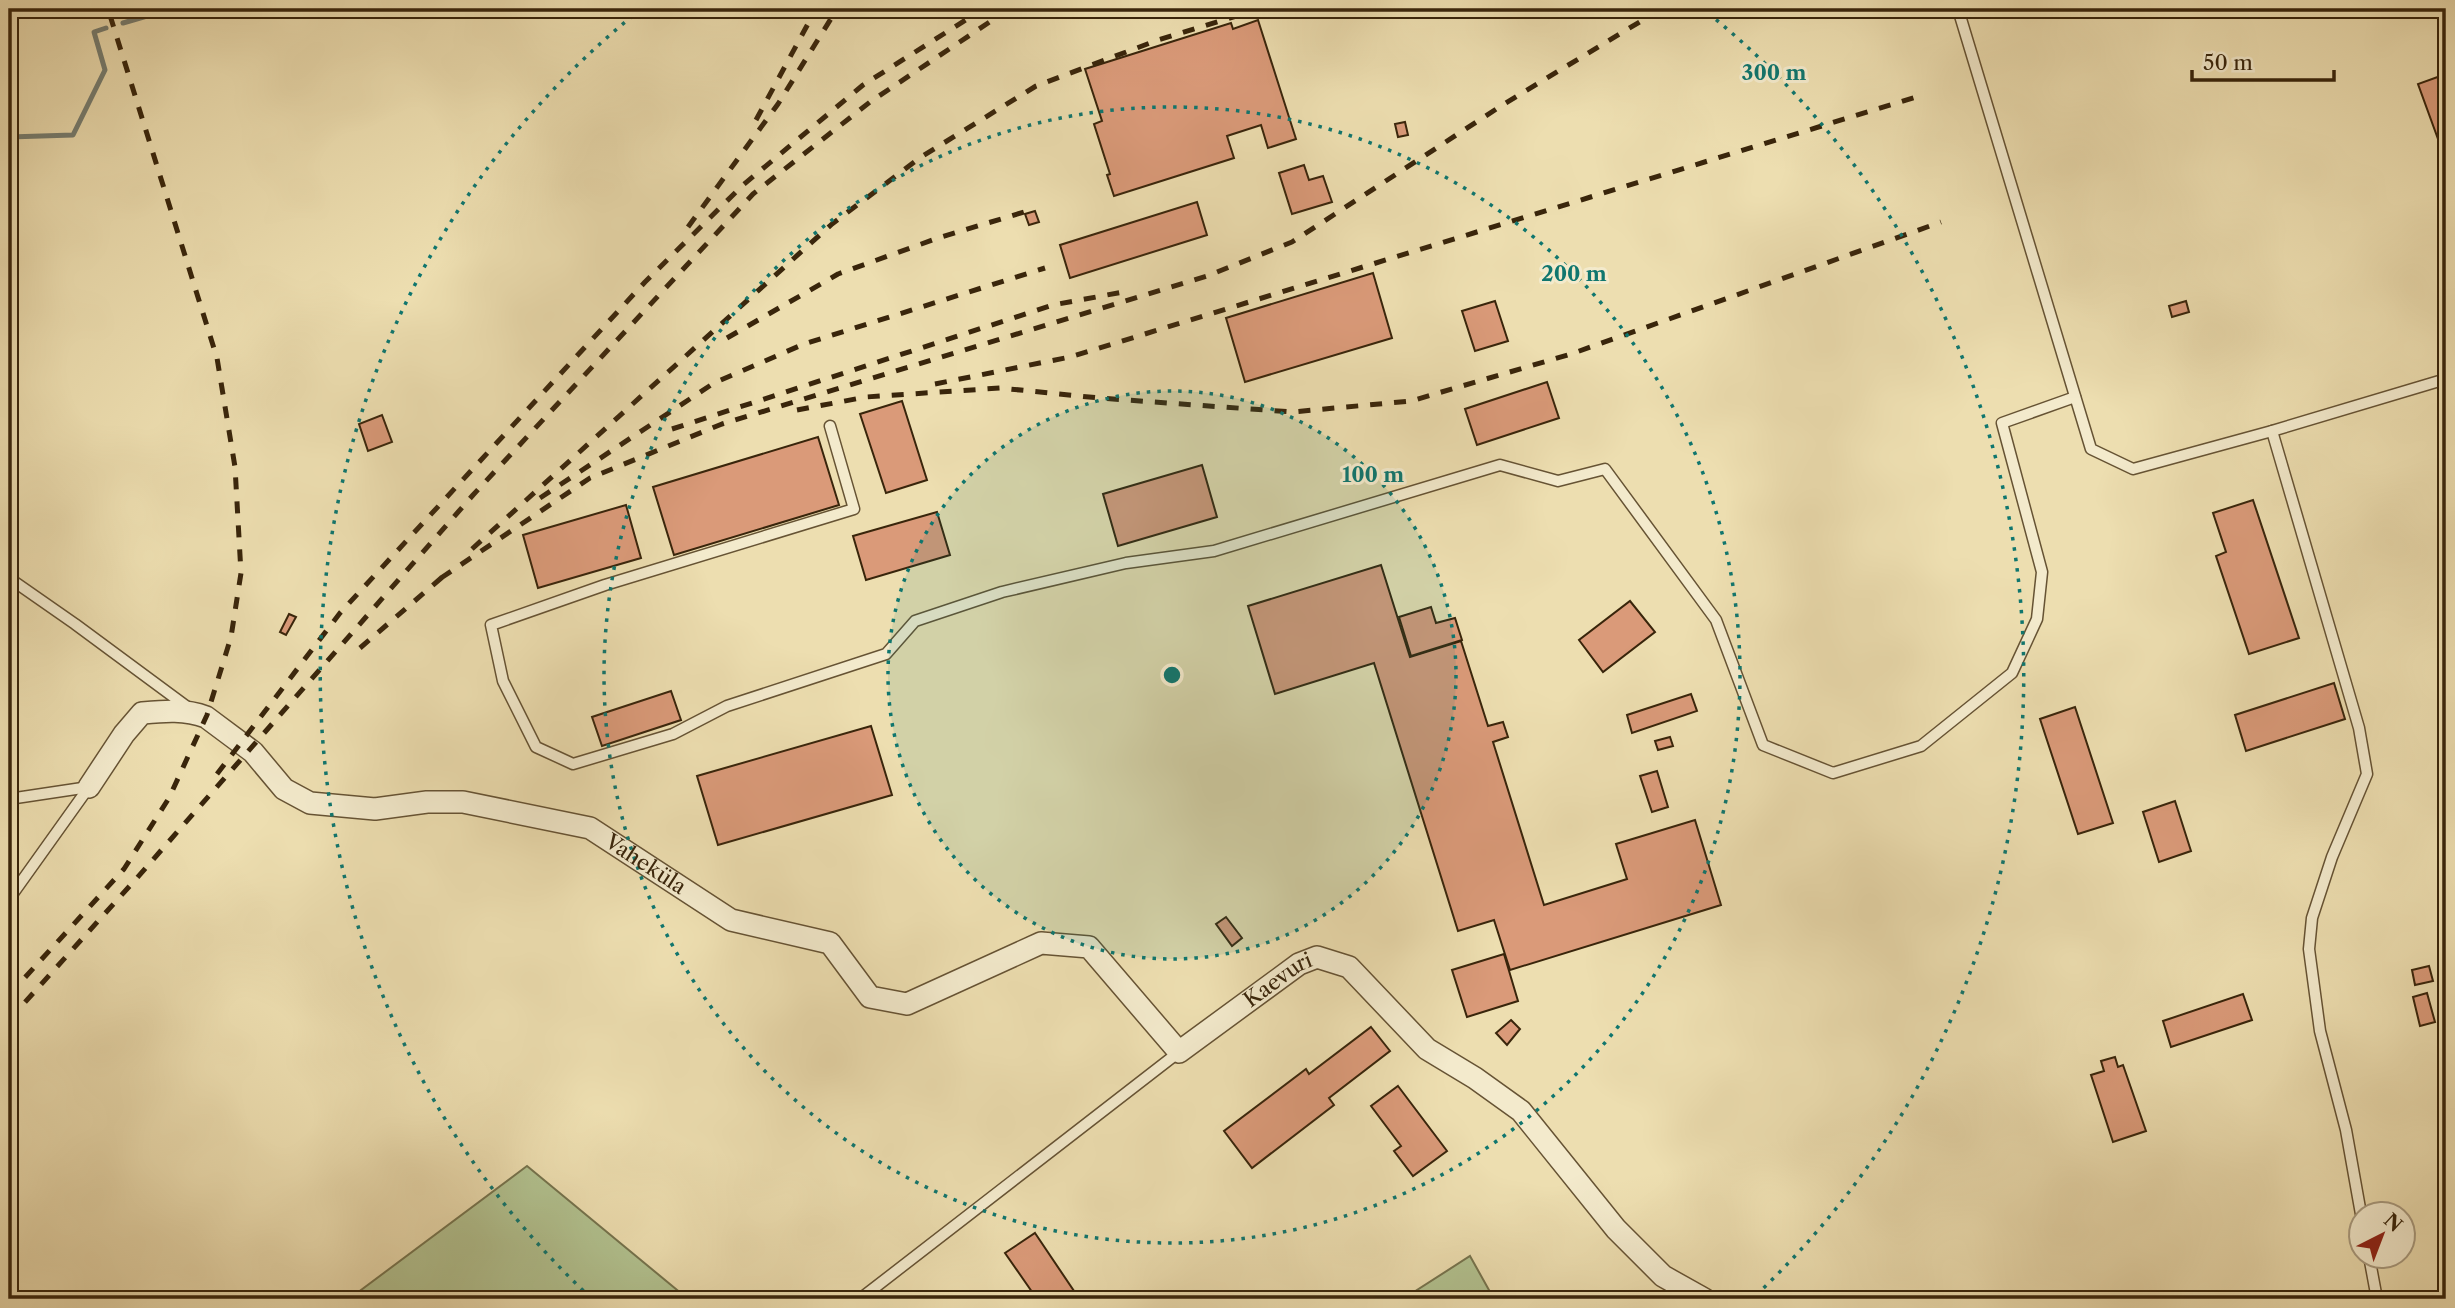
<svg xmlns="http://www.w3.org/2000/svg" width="2455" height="1308" viewBox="0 0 2455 1308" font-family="'Libre Caslon Text',serif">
  <rect width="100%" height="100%" fill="#eddeb0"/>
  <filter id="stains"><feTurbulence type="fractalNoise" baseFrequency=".00286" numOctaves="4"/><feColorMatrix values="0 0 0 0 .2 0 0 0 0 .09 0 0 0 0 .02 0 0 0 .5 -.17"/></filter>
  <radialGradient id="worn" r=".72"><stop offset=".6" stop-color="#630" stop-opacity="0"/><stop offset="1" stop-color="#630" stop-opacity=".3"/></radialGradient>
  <!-- green -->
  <g fill="#b2c290" stroke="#76744e" stroke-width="2">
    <polygon points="527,1166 688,1299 349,1299"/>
    <polygon points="1470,1256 1494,1299 1403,1299"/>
  </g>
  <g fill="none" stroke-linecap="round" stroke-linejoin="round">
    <!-- stream -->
    <g stroke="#767e72" stroke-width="5">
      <polyline points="123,23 171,9"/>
      <polyline points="9,137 73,135 105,70 94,32 106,28"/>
    </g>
  </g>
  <!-- building -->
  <g fill="#da9a79" stroke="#39250b" stroke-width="2">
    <polygon points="1258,20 1296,139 1268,148 1261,125 1227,136 1234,158 1114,196 1107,175 1110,174 1094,124 1102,121 1085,69 1231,23 1233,29"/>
    <polygon points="2446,74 2446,161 2418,84"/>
    <polygon points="1405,122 1408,135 1398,137 1395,124"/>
    <polygon points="1304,165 1309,180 1323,176 1332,202 1292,214 1279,173"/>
    <polygon points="1197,202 1207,235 1070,278 1060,245"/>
    <polygon points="1035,211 1039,222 1029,225 1025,214"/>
    <polygon points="1373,273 1392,338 1245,382 1226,318"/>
    <polygon points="1495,301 1508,341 1475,351 1462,311"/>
    <polygon points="2186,301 2189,312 2172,317 2169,306"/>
    <polygon points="1547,382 1559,418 1477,445 1465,409"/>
    <polygon points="902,401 927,480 886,493 860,414"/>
    <polygon points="382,415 392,442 368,451 359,424"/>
    <polygon points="818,437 839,505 674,555 653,487"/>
    <polygon points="1202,465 1217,517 1118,546 1103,494"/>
    <polygon points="2253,500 2299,638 2249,654 2216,556 2226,552 2213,513"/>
    <polygon points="626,505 641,558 538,588 523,535"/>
    <polygon points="937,512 950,555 866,580 853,536"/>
    <polygon points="1381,565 1410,657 1461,641 1488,726 1503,722 1508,737 1493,742 1544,905 1627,879 1616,844 1695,820 1721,905 1510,970 1494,920 1458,931 1374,663 1275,694 1248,606"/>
    <polygon points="1630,601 1655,632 1603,672 1579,640"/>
    <polygon points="1431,607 1436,623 1455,618 1462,640 1411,656 1399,617"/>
    <polygon points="289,614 296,617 286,635 280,632"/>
    <polygon points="2334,683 2345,719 2246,751 2235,715"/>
    <polygon points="671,691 681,720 602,746 592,717"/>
    <polygon points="1691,694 1697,711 1632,733 1627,715"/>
    <polygon points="2075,707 2113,823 2078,834 2040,719"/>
    <polygon points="871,726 892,795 718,845 697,776"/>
    <polygon points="1670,737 1673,746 1658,750 1655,741"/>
    <polygon points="1657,771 1668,807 1652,812 1640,776"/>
    <polygon points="2175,801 2191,851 2159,862 2143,812"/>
    <polygon points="1226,917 1242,938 1232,946 1216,924"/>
    <polygon points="1504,954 1518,1001 1467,1017 1452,970"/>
    <polygon points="2429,966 2433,981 2415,985 2412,970"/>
    <polygon points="2427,993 2435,1022 2420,1026 2413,997"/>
    <polygon points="2243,994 2252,1020 2171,1047 2163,1021"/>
    <polygon points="1511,1020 1520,1029 1507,1045 1496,1033"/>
    <polygon points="1371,1027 1390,1051 1329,1098 1334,1105 1252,1168 1224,1131 1306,1069 1309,1074"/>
    <polygon points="2115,1057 2118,1067 2123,1065 2146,1131 2113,1142 2091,1075 2104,1071 2101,1061"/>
    <polygon points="1398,1086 1447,1151 1413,1176 1394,1151 1401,1146 1371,1106"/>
    <polygon points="1035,1233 1074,1291 1061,1299 1037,1299 1005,1253"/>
  </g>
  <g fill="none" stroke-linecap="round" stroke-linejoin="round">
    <defs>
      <g id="service">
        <polyline points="1958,9 2091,449 2133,469 2272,431 2446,379"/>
        <polyline points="830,426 854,509 605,585 491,625 503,681 536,747 573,764 673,734 727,706 886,654 915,621 1002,592 1126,563 1214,551 1500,465 1558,481 1605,469 1716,620 1763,745 1833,773 1921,746 2012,673 2037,619 2042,572 2002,423 2075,397"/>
        <polyline points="2272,431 2359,728 2367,774 2332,857 2312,918 2309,949 2320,1031 2346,1130 2361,1214"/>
        <polyline points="9,578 75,624 190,709"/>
        <polyline points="9,799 89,787"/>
        <polyline points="9,899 89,787"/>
        <polyline points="2369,1256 2377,1299"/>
        <polyline points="860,1299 1179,1052"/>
      </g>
      <g id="minor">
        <path id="s1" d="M 89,787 L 124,734 L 142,713 C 164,711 185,709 206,717 L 253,752 L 284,789 L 310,803 L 375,809 L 427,802 L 463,802 L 590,828 L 731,920 L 830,943 L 870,997 L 907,1004 L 1041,943 L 1089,947 L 1179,1052 L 1299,964 L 1317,957 L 1349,967 L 1427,1049 L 1475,1078 L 1521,1111 L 1616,1229 L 1663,1276 L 1704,1299"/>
      </g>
    </defs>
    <!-- service casing -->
    <use href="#service" stroke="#665334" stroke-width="13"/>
    <!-- minor casing -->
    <use href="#minor" stroke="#665334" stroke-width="24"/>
    <!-- service -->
    <use href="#service" stroke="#f3eacc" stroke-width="10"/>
    <!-- minor -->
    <use href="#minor" stroke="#f3eacc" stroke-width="21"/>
    <!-- rail -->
    <g stroke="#39250b" stroke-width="5" stroke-dasharray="12 12" stroke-linecap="butt">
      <polyline points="756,120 816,9"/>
      <polyline points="688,227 778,104 837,9"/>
      <polyline points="727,338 838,274 938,238 1024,212"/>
      <polyline points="935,384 1070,357 1916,97"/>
      <polyline points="797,410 866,397 1000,388 1099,398 1292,412 1411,401 1571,354 1941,222"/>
      <polyline points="672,429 1053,305 1123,292"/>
      <polyline points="540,498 714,383 804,344 1045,268"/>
      <polyline points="472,549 832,224 921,157 1036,86 1158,40 1259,9"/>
      <polyline points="441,578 590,478 722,424 1207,276 1292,242 1504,104 1661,9"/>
      <polyline points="360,648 447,573"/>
      <polyline points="217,774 340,613 645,282 743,185 863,85 983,9"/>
      <polyline points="9,995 124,869 169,798 207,715 231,637 241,573 235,467 217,358 108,9"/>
      <polyline points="9,1020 136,879 473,495 753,194 870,102 1009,9"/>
    </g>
  </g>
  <!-- distance rings -->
  <circle cx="1172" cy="675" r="284" fill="#0f766e" fill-opacity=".12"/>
  <g fill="none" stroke="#0f766e" stroke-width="3.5" stroke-dasharray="3.5 7">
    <circle cx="1172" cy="675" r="284"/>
    <circle cx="1172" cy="675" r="568"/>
    <path d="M591 1298A852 852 0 0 1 636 13M1708 13A852 852 0 0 1 1753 1298"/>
  </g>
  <g text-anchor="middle" stroke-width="6" stroke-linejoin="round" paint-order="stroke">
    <!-- street labels -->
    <g font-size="21" fill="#39250b" stroke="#f3eacc">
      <text dy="7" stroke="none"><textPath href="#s1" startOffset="642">Vaheküla</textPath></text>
      <text dy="7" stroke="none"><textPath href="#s1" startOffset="1407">Kaevuri</textPath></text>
    </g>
  </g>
  <circle cx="1172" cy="675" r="10" fill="#0f766e" stroke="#f3eacc" stroke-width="3.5"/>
  <g font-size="21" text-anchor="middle" font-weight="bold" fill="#0f766e" stroke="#f3eacc" stroke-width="6" stroke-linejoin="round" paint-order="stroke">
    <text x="1774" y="80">300 m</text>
    <text x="1574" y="281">200 m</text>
    <text x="1373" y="482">100 m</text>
  </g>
  <!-- margin -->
  <rect width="2455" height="1308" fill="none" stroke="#eddeb0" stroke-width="35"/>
  <rect x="10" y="10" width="2434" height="1287" fill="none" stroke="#39250b" stroke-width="3.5"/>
  <rect x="18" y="18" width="2420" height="1273" fill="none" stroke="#39250b" stroke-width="2"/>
  <!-- north arrow -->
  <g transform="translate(2382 1235) rotate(42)"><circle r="33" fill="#f3eacc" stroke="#a99b7f" stroke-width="2"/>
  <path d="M0-5L12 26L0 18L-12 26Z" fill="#8f2418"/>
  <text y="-10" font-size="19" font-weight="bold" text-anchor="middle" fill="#39250b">N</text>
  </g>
  <!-- scale -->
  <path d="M2192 70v10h142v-10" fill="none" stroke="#39250b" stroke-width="3.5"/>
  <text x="2203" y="70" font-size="21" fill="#39250b" stroke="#f3eacc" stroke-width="5" paint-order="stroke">50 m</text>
  <rect width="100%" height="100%" filter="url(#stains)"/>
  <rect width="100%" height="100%" fill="url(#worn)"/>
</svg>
